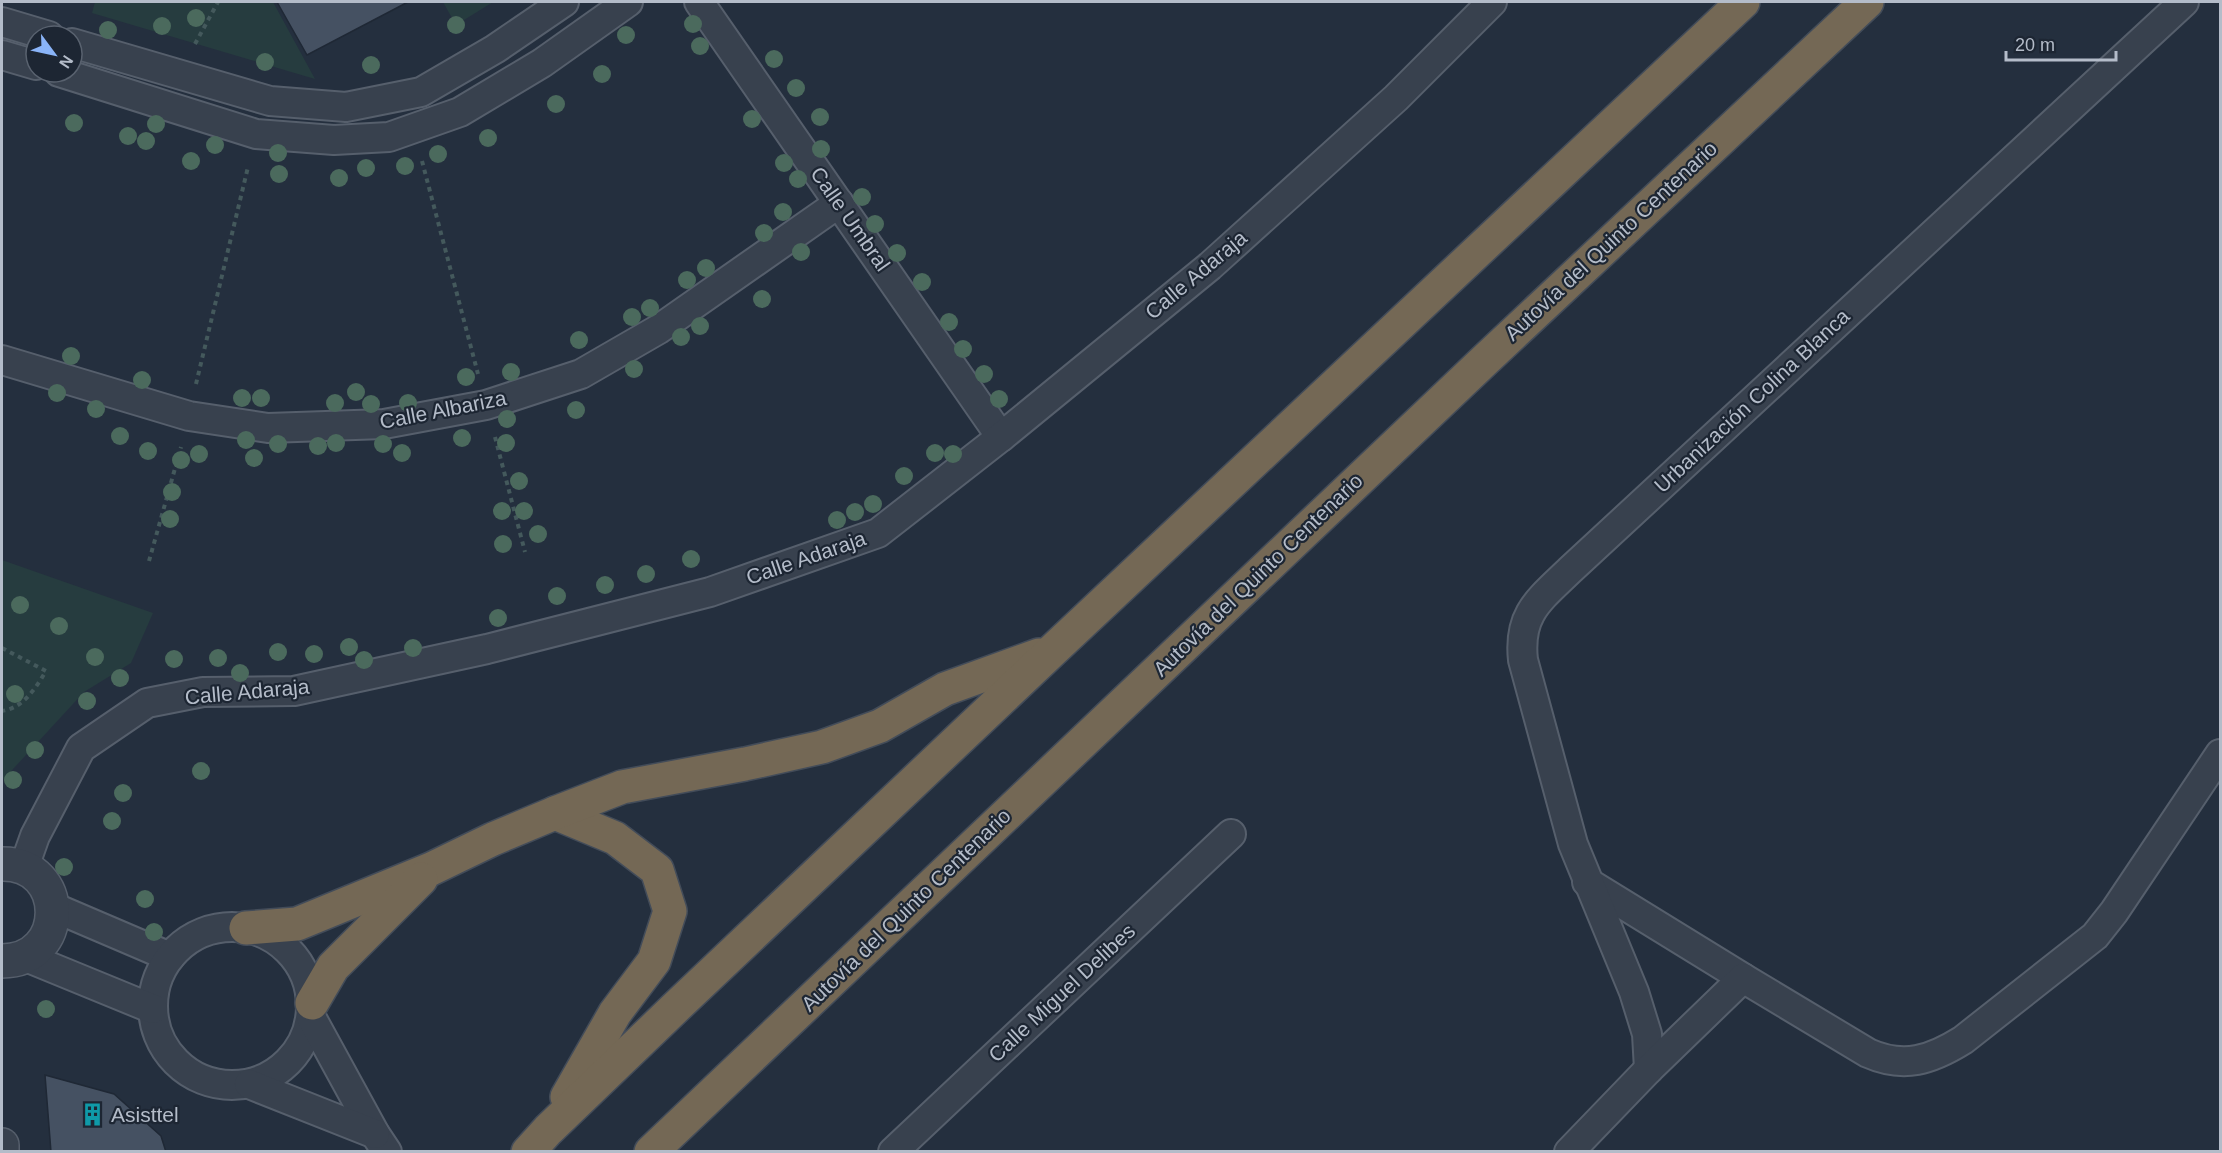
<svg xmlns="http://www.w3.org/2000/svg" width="2222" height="1153" viewBox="0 0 2222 1153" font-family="Arial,sans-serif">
  <rect width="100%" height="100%" fill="#242f3e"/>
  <!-- green -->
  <g fill="#263c3f">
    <polygon points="95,2 273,2 315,79 92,13"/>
    <polygon points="443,2 493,2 456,25"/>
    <polygon points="2,560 153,613 131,663 84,692 2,781"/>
  </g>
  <!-- building -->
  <g fill="#455162" stroke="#1f2835" stroke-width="1.5">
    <polygon points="277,2 408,2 307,55"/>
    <polygon points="45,1075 114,1094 161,1136 166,1152 51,1152"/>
  </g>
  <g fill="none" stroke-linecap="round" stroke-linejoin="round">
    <defs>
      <g id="minor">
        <polyline points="699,2 1001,437"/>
        <polyline points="2,22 49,36"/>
        <polyline points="72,43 270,101 346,107 421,92 495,49 564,2"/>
        <polyline points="2,55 36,65"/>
        <polyline points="59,72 256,134 334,140 389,137 460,112 542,63 628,2"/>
        <polyline points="2,360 189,416 268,428 384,424 486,405 581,374 659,329 839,203"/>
        <polyline points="24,867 35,836 81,748 147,703 203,692 294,691 487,649 710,592 878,533 1001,437 1210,266 1396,98 1492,2"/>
        <polyline points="1587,882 1743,978"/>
        <polyline points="53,907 170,957"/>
        <circle cx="232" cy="1006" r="79"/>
        <polyline points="26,957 153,1009"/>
        <polyline points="311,1017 375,1134 387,1152"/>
        <path d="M 1649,1069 L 1647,1034 L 1634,992 L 1573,844 L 1523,660 C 1518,614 1539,600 1570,570 L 2184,2"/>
        <polyline points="249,1084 375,1134"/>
        <polyline points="893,1152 1231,834"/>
        <path d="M 1569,1152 L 1649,1069 L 1743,978 L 1868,1053 C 1904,1069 1931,1060 1963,1040 L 2095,936 L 2114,912 L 2220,754"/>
      </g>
      <g id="tertiary">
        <path d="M 2,864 C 69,863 69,961 2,961"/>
        <polyline points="2,1145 2,1152"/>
      </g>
      <g id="motorway">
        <polyline points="555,813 615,838 657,870 670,911 654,961 615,1013 567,1097"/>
        <polyline points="246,928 297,924 431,869 493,839 555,813 622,787 745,764 822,747 880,726 945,689 1039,655"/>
        <polyline points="312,1003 333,967 421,879"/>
        <polyline points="528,1152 548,1130 675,1008 1052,651 1743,2"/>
        <polyline points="651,1152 1484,361 1867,2"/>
      </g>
    </defs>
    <!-- minor casing -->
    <use href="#minor" stroke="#565f6c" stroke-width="32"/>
    <!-- tertiary casing -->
    <use href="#tertiary" stroke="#565f6c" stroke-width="36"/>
    <!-- motorway casing -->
    <use href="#motorway" stroke="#434c59" stroke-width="36"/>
    <!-- path -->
    <g stroke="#44595c" stroke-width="4" stroke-dasharray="4.5 4.5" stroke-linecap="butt">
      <polyline points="195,44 218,2"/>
      <polyline points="422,161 478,374"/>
      <polyline points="196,384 248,167"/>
      <polyline points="495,437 525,552"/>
      <polyline points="149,561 181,447"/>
      <path d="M 2,648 L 46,671 C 35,689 23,708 2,711"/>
    </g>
    <!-- minor -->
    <use href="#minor" stroke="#38414e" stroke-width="28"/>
    <!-- tertiary -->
    <use href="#tertiary" stroke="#38414e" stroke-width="33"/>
    <!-- motorway -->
    <use href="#motorway" stroke="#746855" stroke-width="33"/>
  </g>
  <!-- trees -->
  <g fill="#4b6a5d">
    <circle cx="196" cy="18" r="9"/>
    <circle cx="693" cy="24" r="9"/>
    <circle cx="456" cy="25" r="9"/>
    <circle cx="162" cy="26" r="9"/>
    <circle cx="108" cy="30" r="9"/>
    <circle cx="626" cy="35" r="9"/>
    <circle cx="700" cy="46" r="9"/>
    <circle cx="774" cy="59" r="9"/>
    <circle cx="265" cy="62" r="9"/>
    <circle cx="371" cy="65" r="9"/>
    <circle cx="602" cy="74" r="9"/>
    <circle cx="796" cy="88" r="9"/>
    <circle cx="556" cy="104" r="9"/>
    <circle cx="820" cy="117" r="9"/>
    <circle cx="752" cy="119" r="9"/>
    <circle cx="74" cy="123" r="9"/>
    <circle cx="156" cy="124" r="9"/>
    <circle cx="128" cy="136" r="9"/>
    <circle cx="488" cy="138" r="9"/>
    <circle cx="146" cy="141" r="9"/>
    <circle cx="215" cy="145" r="9"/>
    <circle cx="821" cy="149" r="9"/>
    <circle cx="278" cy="153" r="9"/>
    <circle cx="438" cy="154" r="9"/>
    <circle cx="191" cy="161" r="9"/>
    <circle cx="784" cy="163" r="9"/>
    <circle cx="405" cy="166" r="9"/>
    <circle cx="366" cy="168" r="9"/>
    <circle cx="279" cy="174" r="9"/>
    <circle cx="339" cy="178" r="9"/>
    <circle cx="798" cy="179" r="9"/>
    <circle cx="862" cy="197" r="9"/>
    <circle cx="783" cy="212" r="9"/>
    <circle cx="875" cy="224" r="9"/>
    <circle cx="764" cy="233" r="9"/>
    <circle cx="801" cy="252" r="9"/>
    <circle cx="897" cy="253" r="9"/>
    <circle cx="706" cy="268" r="9"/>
    <circle cx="687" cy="280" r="9"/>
    <circle cx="922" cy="282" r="9"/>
    <circle cx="762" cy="299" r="9"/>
    <circle cx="650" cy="308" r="9"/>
    <circle cx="632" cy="317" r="9"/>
    <circle cx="949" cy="322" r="9"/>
    <circle cx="700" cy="326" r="9"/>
    <circle cx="681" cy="337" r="9"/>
    <circle cx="579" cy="340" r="9"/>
    <circle cx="963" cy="349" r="9"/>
    <circle cx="71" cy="356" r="9"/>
    <circle cx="634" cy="369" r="9"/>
    <circle cx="511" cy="372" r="9"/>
    <circle cx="984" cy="374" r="9"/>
    <circle cx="466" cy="377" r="9"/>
    <circle cx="142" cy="380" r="9"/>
    <circle cx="356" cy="392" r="9"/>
    <circle cx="57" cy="393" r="9"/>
    <circle cx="242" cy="398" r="9"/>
    <circle cx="261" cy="398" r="9"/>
    <circle cx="999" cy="399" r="9"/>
    <circle cx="335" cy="403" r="9"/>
    <circle cx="408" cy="403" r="9"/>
    <circle cx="371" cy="404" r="9"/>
    <circle cx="96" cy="409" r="9"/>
    <circle cx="576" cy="410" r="9"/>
    <circle cx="507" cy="419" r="9"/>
    <circle cx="120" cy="436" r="9"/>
    <circle cx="462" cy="438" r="9"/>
    <circle cx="246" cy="440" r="9"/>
    <circle cx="336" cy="443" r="9"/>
    <circle cx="506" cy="443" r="9"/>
    <circle cx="278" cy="444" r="9"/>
    <circle cx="383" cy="444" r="9"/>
    <circle cx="318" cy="446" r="9"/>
    <circle cx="148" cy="451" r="9"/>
    <circle cx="402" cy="453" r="9"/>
    <circle cx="935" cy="453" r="9"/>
    <circle cx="199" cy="454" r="9"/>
    <circle cx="953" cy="454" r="9"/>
    <circle cx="254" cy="458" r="9"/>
    <circle cx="181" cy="460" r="9"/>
    <circle cx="904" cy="476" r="9"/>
    <circle cx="519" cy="481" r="9"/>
    <circle cx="172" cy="492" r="9"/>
    <circle cx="873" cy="504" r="9"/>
    <circle cx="502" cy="511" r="9"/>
    <circle cx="524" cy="511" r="9"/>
    <circle cx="855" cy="512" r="9"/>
    <circle cx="170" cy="519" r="9"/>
    <circle cx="837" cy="520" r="9"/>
    <circle cx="538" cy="534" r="9"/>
    <circle cx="503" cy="544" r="9"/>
    <circle cx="691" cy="559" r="9"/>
    <circle cx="646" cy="574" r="9"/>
    <circle cx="605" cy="585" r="9"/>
    <circle cx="557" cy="596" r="9"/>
    <circle cx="20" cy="605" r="9"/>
    <circle cx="498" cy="618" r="9"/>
    <circle cx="59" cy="626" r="9"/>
    <circle cx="349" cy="647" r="9"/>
    <circle cx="413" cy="648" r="9"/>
    <circle cx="278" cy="652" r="9"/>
    <circle cx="314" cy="654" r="9"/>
    <circle cx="95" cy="657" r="9"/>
    <circle cx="218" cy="658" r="9"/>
    <circle cx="174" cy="659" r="9"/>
    <circle cx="364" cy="660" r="9"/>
    <circle cx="240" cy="673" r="9"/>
    <circle cx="120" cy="678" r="9"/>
    <circle cx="15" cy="694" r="9"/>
    <circle cx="87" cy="701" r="9"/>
    <circle cx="35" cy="750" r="9"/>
    <circle cx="201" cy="771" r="9"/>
    <circle cx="13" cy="780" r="9"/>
    <circle cx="123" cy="793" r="9"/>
    <circle cx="112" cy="821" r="9"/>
    <circle cx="64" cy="867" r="9"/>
    <circle cx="145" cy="899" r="9"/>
    <circle cx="154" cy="932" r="9"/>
    <circle cx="46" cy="1009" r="9"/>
  </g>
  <!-- icons -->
  <defs>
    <symbol id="building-bare" viewBox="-9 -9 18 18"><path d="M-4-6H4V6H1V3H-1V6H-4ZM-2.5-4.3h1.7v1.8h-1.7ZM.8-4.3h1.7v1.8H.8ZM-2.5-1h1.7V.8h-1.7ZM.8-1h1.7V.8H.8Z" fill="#0f9aa8" stroke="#1d2633" stroke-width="2.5" paint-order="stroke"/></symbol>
  </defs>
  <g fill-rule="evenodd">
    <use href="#building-bare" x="76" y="1098" width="33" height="33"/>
  </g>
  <g text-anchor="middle" stroke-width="4.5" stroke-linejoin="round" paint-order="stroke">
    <!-- street labels -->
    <g font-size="21" fill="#b4bcc9" stroke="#1d2633">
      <text transform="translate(850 219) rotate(55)" y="7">Calle Umbral</text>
      <text transform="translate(1611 241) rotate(-43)" y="7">Autovía del Quinto Centenario</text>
      <text transform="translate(1196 275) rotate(-40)" y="7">Calle Adaraja</text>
      <text transform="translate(1752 401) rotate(-43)" y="7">Urbanización Colina Blanca</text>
      <text transform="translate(443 410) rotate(-11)" y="7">Calle Albariza</text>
      <text transform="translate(806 558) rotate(-19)" y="7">Calle Adaraja</text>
      <text transform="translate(1258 575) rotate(-44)" y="7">Autovía del Quinto Centenario</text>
      <text transform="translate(247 692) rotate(-5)" y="7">Calle Adaraja</text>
      <text transform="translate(906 910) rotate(-44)" y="7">Autovía del Quinto Centenario</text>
      <text transform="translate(1062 993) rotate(-43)" y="7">Calle Miguel Delibes</text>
    </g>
    <!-- poi labels -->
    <g font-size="21" fill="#b4bcc9" stroke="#1d2633" text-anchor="start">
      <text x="111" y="1122">Asisttel</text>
    </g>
  </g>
  <!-- border -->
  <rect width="2222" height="1153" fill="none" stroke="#b4bcc9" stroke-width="6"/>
  <!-- north arrow -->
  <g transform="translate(54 54) rotate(123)"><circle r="28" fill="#1d2633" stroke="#59626f" stroke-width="1.5"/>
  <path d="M0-4.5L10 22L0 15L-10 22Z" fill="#8ab4f8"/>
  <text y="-9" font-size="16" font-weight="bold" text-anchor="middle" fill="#b4bcc9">N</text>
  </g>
  <!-- scale -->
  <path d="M2006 51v9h110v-9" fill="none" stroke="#b4bcc9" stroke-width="3"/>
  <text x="2015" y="51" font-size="18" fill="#b4bcc9" stroke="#1d2633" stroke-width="4.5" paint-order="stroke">20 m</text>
</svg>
